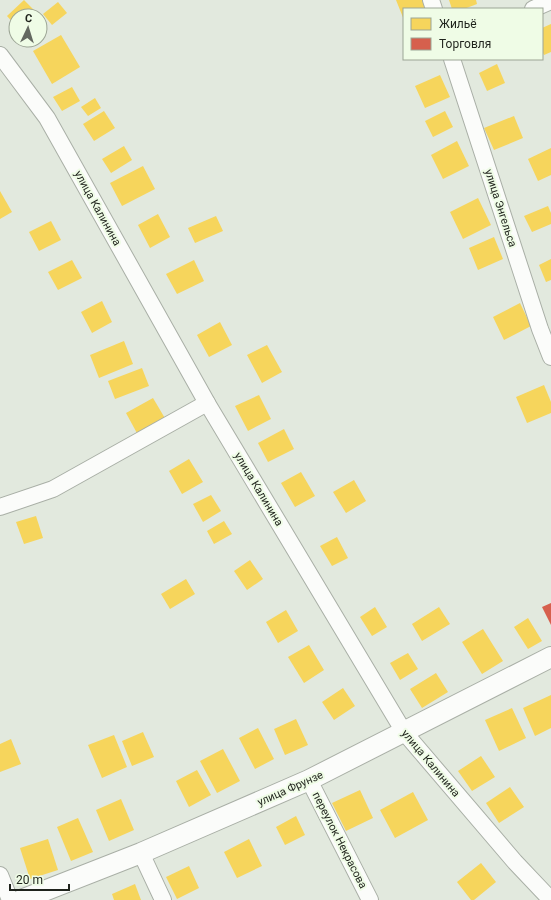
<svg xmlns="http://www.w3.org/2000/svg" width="551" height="900" viewBox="0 0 551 900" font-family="Roboto,sans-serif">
  <rect width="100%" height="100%" fill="#e2e9de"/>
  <!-- homes -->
  <g fill="#f6d55c">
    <polygon points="24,0 37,13 33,16 16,16 16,26 7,16"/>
    <polygon points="396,0 425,0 429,9 404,9 404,20"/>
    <polygon points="449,0 476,0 477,4 464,9 452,9"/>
    <polygon points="58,2 67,13 52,25 43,14"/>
    <polygon points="551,24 551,52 544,55 542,51 542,28"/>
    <polygon points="61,35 80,67 52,84 33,51"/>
    <polygon points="497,64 505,83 487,91 479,73"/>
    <polygon points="440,75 450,97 425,108 415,86"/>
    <polygon points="72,87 80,101 62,111 53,97"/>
    <polygon points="95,98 101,108 88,116 81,107"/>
    <polygon points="104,111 115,128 94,141 83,124"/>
    <polygon points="445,111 453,127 433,137 425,121"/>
    <polygon points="514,116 523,138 494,150 484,128"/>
    <polygon points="457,141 469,166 443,179 431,155"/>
    <polygon points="124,146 132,160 111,173 102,159"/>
    <polygon points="551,148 551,175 538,181 528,159"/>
    <polygon points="143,166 155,189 122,206 110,183"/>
    <polygon points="0,191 12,212 0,219"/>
    <polygon points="478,198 491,225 463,239 450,212"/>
    <polygon points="548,206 551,213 551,224 532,232 524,216"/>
    <polygon points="158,214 170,237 150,248 138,225"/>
    <polygon points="216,216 223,231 195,243 188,228"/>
    <polygon points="51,221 61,240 39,251 29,232"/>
    <polygon points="494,237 503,259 478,270 469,248"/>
    <polygon points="551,259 551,280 546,282 539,265"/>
    <polygon points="72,260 82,278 58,290 48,272"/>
    <polygon points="194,260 204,281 177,294 166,274"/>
    <polygon points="102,301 112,322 92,333 81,312"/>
    <polygon points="520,303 531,326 504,340 493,317"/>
    <polygon points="220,322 232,345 209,357 197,335"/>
    <polygon points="124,341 133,364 99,378 90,355"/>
    <polygon points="267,345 282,372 262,383 247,355"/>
    <polygon points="142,368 149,386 115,399 108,381"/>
    <polygon points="544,385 551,402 551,413 527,423 516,397"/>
    <polygon points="259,395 271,419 248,431 235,406"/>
    <polygon points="153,398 166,420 138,435 126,413"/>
    <polygon points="284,429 294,449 268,462 258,443"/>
    <polygon points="189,459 203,482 182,494 169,471"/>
    <polygon points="301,472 315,496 295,507 281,483"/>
    <polygon points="354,480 366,501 346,513 333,492"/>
    <polygon points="211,495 221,511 203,522 193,504"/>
    <polygon points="36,516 43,538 24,544 16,522"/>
    <polygon points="224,521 232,534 214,544 207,531"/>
    <polygon points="337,537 348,558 332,566 320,546"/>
    <polygon points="250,560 263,579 247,590 234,571"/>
    <polygon points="186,579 195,594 170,609 161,594"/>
    <polygon points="375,607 387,627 372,636 360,617"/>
    <polygon points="439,607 450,624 422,641 412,624"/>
    <polygon points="286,610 298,631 278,643 266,622"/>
    <polygon points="528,618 542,641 528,649 514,627"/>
    <polygon points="483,629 503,661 482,674 462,642"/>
    <polygon points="309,645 324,670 304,683 288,657"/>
    <polygon points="408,653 418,669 400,680 390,663"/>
    <polygon points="436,673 448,692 422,708 410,689"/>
    <polygon points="343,688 355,706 334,720 322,702"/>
    <polygon points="551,695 551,728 535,736 523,708"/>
    <polygon points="512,708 526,738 499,751 485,720"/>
    <polygon points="296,719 308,745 285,755 274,729"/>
    <polygon points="258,728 274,759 255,769 239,738"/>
    <polygon points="143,732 154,757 132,766 122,741"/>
    <polygon points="114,735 127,767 102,778 88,745"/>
    <polygon points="11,739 21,764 0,772 0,744"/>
    <polygon points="223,749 240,781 217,793 200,761"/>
    <polygon points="481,756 495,777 472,791 458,771"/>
    <polygon points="197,770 211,795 189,807 176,781"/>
    <polygon points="510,787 524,807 499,823 486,803"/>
    <polygon points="360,790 373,818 346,831 332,803"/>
    <polygon points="413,792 428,820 395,838 380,810"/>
    <polygon points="121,799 134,830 109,841 96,810"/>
    <polygon points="296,816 305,835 285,845 276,827"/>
    <polygon points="78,818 93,852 71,861 57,827"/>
    <polygon points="48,839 58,870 30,879 20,848"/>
    <polygon points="249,839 262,866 237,878 224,852"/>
    <polygon points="481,863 496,882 474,900 471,900 457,882"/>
    <polygon points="189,866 199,888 177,899 166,877"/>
    <polygon points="135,884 141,900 114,900 112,894"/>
  </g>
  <!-- shops -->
  <polygon fill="#d6604d" points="551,603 551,625 542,607"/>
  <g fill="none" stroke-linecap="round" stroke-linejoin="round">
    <defs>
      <g id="minor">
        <polyline points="431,0 434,9"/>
        <polyline points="533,9 551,1"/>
        <polyline points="0,55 47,118 207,403 404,732 515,862 551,900"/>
        <polyline points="452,59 540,329 551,357"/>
        <polyline points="0,507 53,489 207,403"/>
        <polyline points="309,780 370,900"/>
        <polyline points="141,853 163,900"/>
        <polyline points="0,875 10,900"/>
      </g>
      <polyline id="tertiary" points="21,900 141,853 309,780 551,657"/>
    </defs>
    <!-- minor casing -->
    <use href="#minor" stroke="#a9afa6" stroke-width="18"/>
    <!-- tertiary casing -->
    <use href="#tertiary" stroke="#a9afa6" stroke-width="22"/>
    <!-- minor -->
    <use href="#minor" stroke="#fbfcfa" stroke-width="16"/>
    <!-- tertiary -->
    <use href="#tertiary" stroke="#fbfcfa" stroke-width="20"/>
  </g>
  <g text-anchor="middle" stroke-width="4" stroke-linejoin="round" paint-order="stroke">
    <!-- street labels -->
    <g font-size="11" fill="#1f231c" stroke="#effce6">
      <text transform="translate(98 208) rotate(61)" y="4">улица Калинина</text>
      <text transform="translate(501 208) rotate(72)" y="4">улица Энгельса</text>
      <text transform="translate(259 489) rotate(59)" y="4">улица Калинина</text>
      <text transform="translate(431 763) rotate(50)" y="4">улица Калинина</text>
      <text transform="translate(290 788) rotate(-24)" y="4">улица Фрунзе</text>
      <text transform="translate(340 840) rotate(63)" y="4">переулок Некрасова</text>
    </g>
  </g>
  <!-- legend -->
  <rect x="403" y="8" width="140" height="52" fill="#effce6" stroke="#9ca595"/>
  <rect x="411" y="18" width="20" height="12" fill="#f6d55c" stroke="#9ca595"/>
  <text x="439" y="28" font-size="12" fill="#1f231c">Жильё</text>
  <rect x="411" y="38" width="20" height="12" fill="#d6604d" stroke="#9ca595"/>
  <text x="439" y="48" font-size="12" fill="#1f231c">Торговля</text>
  <!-- north arrow -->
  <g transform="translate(28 28) rotate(4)"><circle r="19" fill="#effce6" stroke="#9ca595"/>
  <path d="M0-3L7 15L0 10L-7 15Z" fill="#636860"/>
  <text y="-6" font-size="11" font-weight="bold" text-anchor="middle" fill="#1f231c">С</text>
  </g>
  <!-- scale -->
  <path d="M10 884v6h59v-6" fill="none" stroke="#1f231c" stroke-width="2"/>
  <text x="16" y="884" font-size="12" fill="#1f231c" stroke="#effce6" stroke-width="3" paint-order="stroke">20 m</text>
</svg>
